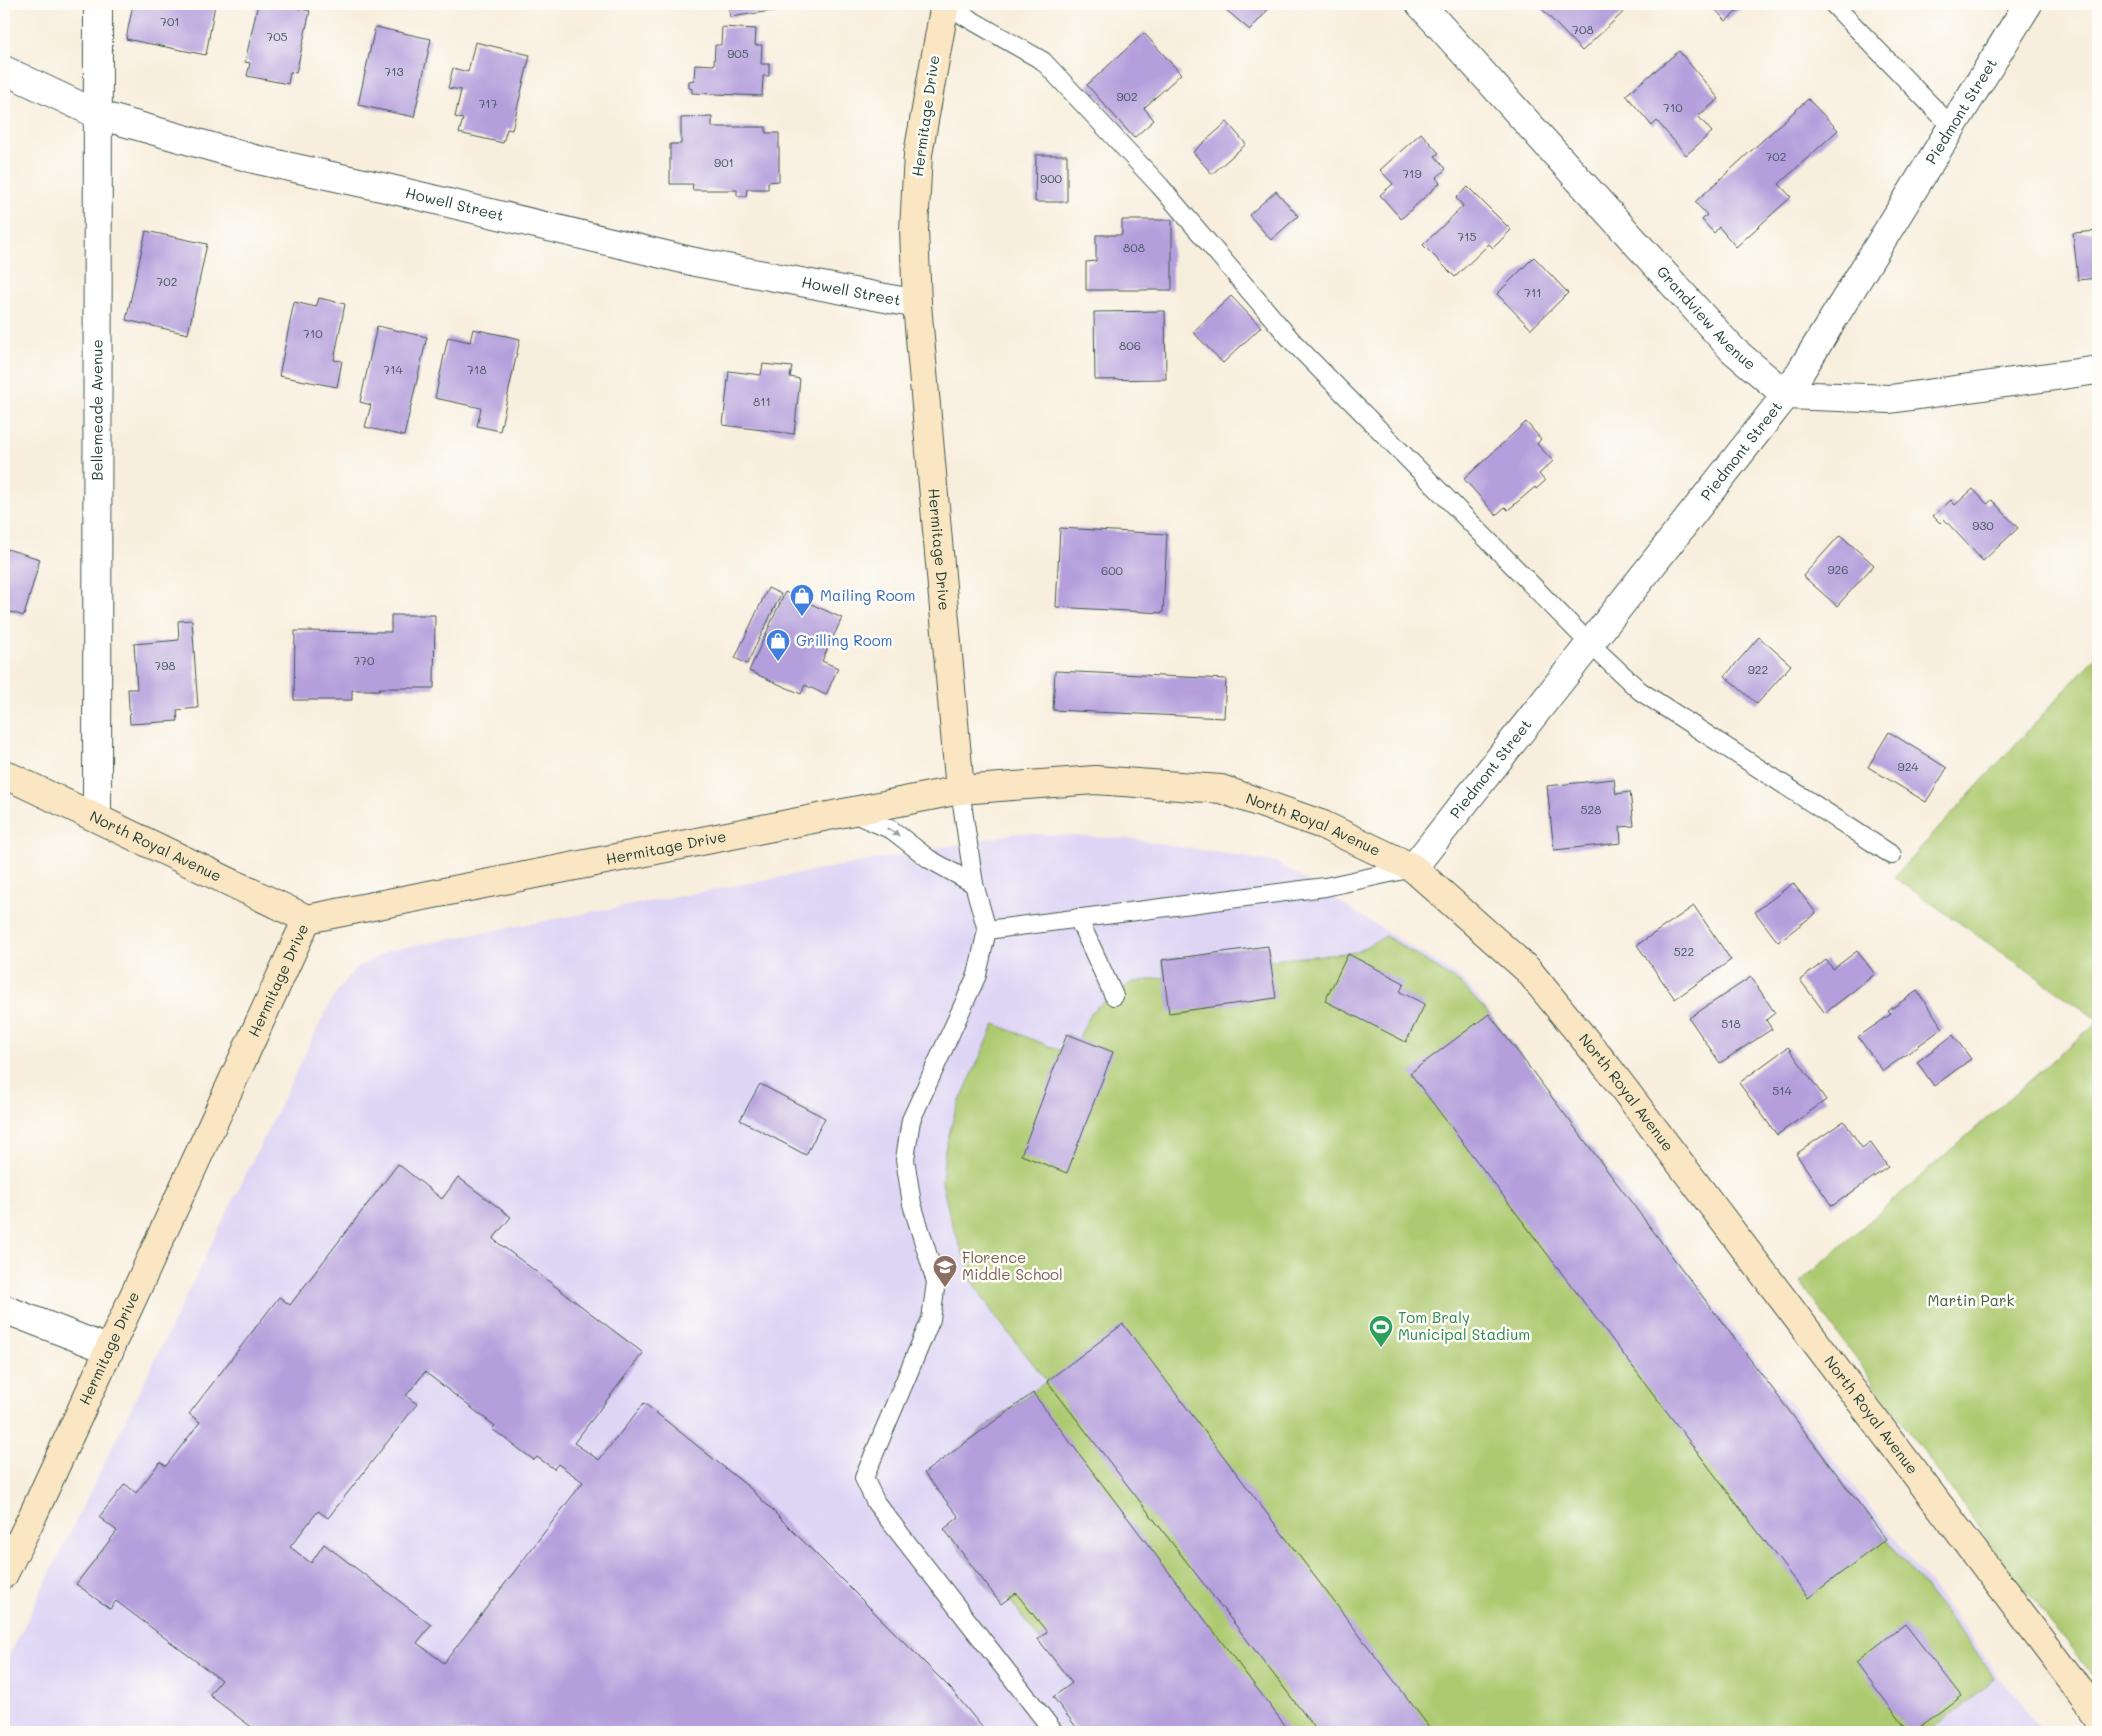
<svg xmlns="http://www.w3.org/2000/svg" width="2102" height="1736" viewBox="0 0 2102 1736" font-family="Mali,sans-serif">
  <rect width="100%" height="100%" fill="#fdfcf7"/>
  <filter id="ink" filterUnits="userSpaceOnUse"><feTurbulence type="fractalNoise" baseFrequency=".02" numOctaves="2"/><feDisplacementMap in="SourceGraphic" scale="10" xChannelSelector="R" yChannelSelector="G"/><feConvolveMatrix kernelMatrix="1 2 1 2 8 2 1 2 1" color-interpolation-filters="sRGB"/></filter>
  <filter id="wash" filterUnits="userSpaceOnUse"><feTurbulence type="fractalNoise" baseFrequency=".0096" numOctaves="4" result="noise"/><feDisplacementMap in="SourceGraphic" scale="20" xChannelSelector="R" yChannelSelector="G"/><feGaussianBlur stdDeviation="1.12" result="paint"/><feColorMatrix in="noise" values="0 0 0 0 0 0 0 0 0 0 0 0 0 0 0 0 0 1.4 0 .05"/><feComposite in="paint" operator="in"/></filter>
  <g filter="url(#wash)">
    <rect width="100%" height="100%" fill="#f8eedd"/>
    <!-- built -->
    <polygon fill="#ded5f5" points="1018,833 1132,839 1276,862 1465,981 2043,1732 4,1732 4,1667 331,1001 354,969 390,950"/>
    <!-- green -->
    <g fill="#aeca71" stroke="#668452">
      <polygon points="2098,654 2098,1020 1894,877"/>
      <polygon points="1386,936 1460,983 1489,1014 1886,1539 1996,1678 1927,1732 1080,1732 1053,1697 1072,1683 1009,1599 1001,1604 944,1529 959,1517 937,1464 1047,1381 995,1316 974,1284 950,1217 942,1182 945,1150 955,1112 995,1024 1061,1051 1067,1034 1078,1039 1093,1010 1131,983 1165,977 1162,960 1268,946 1270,960 1356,952"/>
      <polygon points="2098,1021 2098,1682 2007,1566 1800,1282"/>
    </g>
    <g id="blocks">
      <!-- building -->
      <g fill="#b49fdc" fill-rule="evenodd">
        <polygon points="133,4 215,4 206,55 126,39"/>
        <polygon points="258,4 278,4 310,11 296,73 290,72 288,84 247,76 250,63 245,62"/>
        <polygon points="728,4 813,4 813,5 730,17"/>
        <polygon points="1219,4 1273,4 1250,30"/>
        <polygon points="1546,4 1632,4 1582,51 1541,8"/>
        <polygon points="1710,4 1745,4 1726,21"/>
        <polygon points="375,27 431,39 414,117 358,105"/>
        <polygon points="722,27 756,29 755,45 762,45 761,64 769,64 769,76 763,76 762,96 692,93 692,89 689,88 689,81 694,80 695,64 714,65 715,45 721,45"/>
        <polygon points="1144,33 1181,74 1144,108 1154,120 1134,138 1087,85"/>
        <polygon points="475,42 530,55 512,130 507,129 503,143 459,133 463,119 455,117 461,90 448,88 453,68 468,72"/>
        <polygon points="1679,51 1719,99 1698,116 1712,132 1686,155 1657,121 1652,126 1626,95"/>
        <polygon points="1808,99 1838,130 1779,184 1791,197 1736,247 1719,227 1714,233 1702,220 1707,215 1695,202"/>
        <polygon points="712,117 712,127 766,127 766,133 779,133 779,181 768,182 768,189 747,189 746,196 737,196 737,190 692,190 693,184 670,184 670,144 681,144 681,118"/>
        <polygon points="1227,122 1246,144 1212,174 1193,152"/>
        <polygon points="1421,133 1439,153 1435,156 1446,169 1436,178 1440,183 1401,219 1380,195 1393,184 1380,170"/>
        <polygon points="1036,155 1067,155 1067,202 1035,202"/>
        <polygon points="1468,187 1511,230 1493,248 1489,244 1455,277 1423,245 1463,206 1456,198"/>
        <polygon points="1276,191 1298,216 1271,240 1249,215"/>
        <polygon points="1122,220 1172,220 1172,290 1086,290 1086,262 1096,261 1096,235 1122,235"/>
        <polygon points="146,231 207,244 188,334 126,320"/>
        <polygon points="2098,231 2098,278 2078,280 2073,233"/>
        <polygon points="1534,257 1568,293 1531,329 1497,294"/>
        <polygon points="1231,296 1261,327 1223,363 1193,332"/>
        <polygon points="319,298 345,304 334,360 342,361 337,387 279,376 294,302 316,307"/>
        <polygon points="1165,311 1166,379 1095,380 1094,312"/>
        <polygon points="377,326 427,337 404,436 365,427 371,405 360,402"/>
        <polygon points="473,329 520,339 500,431 477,426 481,408 435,398 448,337 470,342"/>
        <polygon points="763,364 792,367 790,377 800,379 794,434 723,425 729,371 761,375"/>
        <polygon points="1526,422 1541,439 1537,444 1553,461 1539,474 1545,481 1536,489 1535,487 1508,510 1505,507 1496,515 1464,479"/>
        <polygon points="1973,489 1987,504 1992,500 2018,528 1983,561 1944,519 1940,523 1933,516 1951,500 1955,505"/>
        <polygon points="1060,528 1167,534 1163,613 1056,607"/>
        <polygon points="1840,535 1874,565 1837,606 1803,576"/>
        <polygon points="4,548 40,559 24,616 4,610"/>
        <polygon points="768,588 781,594 747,664 735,658"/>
        <polygon points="785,592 842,618 822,661 838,668 826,695 805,685 801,694 749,671"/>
        <polygon points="391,615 435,615 434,688 379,688 380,690 352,690 352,700 294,700 295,631 391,632"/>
        <polygon points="192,620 198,708 177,710 178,721 130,724 128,689 137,689 134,644 179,640 178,621"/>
        <polygon points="1759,637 1791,665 1757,704 1725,676"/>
        <polygon points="1055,671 1226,679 1224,718 1053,710"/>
        <polygon points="1889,732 1947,768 1926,802 1868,767"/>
        <polygon points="1614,779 1616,794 1630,792 1634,826 1620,827 1621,843 1554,850 1547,786"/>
        <polygon points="1793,883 1816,913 1778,942 1755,912"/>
        <polygon points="1694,906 1731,960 1675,999 1637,945"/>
        <polygon points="1268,946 1276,998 1169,1013 1162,960"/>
        <polygon points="1857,951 1875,974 1825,1013 1800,980 1826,960 1833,969"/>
        <polygon points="1348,954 1404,983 1400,992 1425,1004 1406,1042 1325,1001"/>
        <polygon points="1751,977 1775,1013 1766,1020 1772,1029 1720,1063 1689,1018"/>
        <polygon points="1917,991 1943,1028 1883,1071 1858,1037 1891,1014 1888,1011"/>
        <polygon points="1489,1014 1886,1539 1808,1598 1410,1073"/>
        <polygon points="1067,1034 1113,1052 1067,1173 1021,1155"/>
        <polygon points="1953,1035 1971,1059 1934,1086 1917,1062"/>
        <polygon points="1788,1047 1826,1100 1777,1135 1739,1083"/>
        <polygon points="760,1084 825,1118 806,1155 740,1120"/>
        <polygon points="1844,1121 1862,1148 1870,1142 1888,1167 1832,1206 1796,1154"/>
        <path d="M 398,1164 L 442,1199 L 458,1177 L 511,1217 L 493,1239 L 643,1353 L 574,1443 L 599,1460 L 644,1403 L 751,1489 L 951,1689 L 986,1732 L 258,1732 L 209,1695 L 221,1680 L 116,1601 L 110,1609 L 76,1584 L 117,1531 L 99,1517 L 125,1484 L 136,1493 L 160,1462 L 166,1466 L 200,1422 L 189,1414 L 279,1297 L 290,1305 ZM 425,1372 L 495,1426 L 492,1429 L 534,1460 L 537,1457 L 554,1469 L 558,1464 L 583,1482 L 444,1663 L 417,1643 L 431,1625 L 324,1544 L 311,1563 L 290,1547 L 318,1511 L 328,1518 L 417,1404 L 406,1396 Z"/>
        <polygon points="1123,1324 1433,1732 1318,1732 1047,1381"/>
        <polygon points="1033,1393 1290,1732 1080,1732 1053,1697 1072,1683 1038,1639 1047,1632 1016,1593 1001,1604 944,1529 959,1517 924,1473"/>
        <polygon points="1905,1624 1961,1696 1913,1732 1909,1732 1856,1662"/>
      </g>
    </g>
  </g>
  <g filter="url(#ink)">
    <use href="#blocks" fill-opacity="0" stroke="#40584d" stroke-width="1"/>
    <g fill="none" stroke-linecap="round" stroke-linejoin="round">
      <defs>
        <g id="lane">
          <polyline points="1833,4 1952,127"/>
          <polyline points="945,5 1043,61 1160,186 1293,342 1589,643 1640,691 1892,855"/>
          <polyline points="960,790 974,884 987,930 977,975 911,1120 905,1159 912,1204 936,1282 931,1319 864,1478 876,1503 1054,1732"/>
          <polyline points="850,812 892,830 929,859 974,884"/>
          <polyline points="1078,918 1114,996"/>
          <polyline points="987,930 1325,887 1413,868"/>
        </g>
        <g id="street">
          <path id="s1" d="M 1420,4 L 1732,349 L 1786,395 L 1890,399 L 2098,370"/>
          <path id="s2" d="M 4,70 L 99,115 L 254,159 L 386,188 L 695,262 L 917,304"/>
          <path id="s3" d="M 97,818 L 98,4"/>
          <path id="s4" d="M 1413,868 L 1786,395 L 2028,4"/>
          <polyline points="4,1309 110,1350"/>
        </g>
        <g id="secondary">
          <path id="s5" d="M 945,4 L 918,154 L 914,230 L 917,304 L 960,790"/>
          <path id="s6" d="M 4,774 L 307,919"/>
          <path id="s7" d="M 307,919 L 960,790 L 1095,780 L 1221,789 L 1323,825 L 1413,868 L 1528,970 L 1608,1068 L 2098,1715"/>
          <path id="s8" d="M 4,1574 L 33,1515 L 307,919"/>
        </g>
      </defs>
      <!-- lane casing -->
      <use href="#lane" stroke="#40584d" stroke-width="20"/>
      <!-- street casing -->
      <use href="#street" stroke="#40584d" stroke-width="30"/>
      <!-- secondary casing -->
      <use href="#secondary" stroke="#40584d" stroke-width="30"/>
      <!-- lane -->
      <use href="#lane" stroke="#fff" stroke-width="18"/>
      <!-- street -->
      <use href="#street" stroke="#fff" stroke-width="28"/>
      <!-- secondary -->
      <use href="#secondary" stroke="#fbe6c3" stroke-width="28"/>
    </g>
    <!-- one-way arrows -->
    <defs><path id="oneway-solid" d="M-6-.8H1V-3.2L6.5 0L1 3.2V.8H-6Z" transform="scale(1.25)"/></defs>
    <use fill="#8f9e9a" href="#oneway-solid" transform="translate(893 832) rotate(32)"/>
  </g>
  <!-- icons -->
  <defs>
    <symbol id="shop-pin" viewBox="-11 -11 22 30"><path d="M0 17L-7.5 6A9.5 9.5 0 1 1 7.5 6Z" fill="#3f7fe0" stroke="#fdfcf7"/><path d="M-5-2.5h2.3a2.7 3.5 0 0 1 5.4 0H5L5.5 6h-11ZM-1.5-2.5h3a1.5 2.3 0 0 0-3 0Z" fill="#fff"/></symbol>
    <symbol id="school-pin" viewBox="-11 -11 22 30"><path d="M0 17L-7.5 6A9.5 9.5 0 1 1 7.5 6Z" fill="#8d6e63" stroke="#fdfcf7"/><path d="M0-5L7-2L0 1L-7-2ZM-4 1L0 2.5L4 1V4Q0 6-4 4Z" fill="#fff"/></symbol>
    <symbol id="stadium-pin" viewBox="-11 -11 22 30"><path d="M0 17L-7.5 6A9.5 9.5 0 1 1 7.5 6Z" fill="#2e9e5b" stroke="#fdfcf7"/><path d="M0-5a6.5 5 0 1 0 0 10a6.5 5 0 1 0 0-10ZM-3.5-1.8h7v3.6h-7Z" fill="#fff"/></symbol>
  </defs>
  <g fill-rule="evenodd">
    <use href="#shop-pin" x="788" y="582" width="28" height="38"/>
    <use href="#shop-pin" x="764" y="627" width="28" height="38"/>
    <use href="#school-pin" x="931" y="1253" width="28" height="38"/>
    <use href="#stadium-pin" x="1367" y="1313" width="28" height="38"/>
  </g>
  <g text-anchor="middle" stroke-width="5" stroke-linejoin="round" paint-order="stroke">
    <!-- number labels -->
    <g font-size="12" fill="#44565e">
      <text x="170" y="26">701</text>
      <text x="1583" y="34">708</text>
      <text x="277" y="41">705</text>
      <text x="738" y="58">905</text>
      <text x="394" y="76">713</text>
      <text x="1127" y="101">902</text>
      <text x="488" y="108">717</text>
      <text x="1673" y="112">710</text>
      <text x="1776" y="161">702</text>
      <text x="724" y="167">901</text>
      <text x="1412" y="178">719</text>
      <text x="1051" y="183">900</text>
      <text x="1467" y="241">715</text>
      <text x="1134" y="252">808</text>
      <text x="167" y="286">702</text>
      <text x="1533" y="297">711</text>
      <text x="313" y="338">710</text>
      <text x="1130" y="350">806</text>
      <text x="393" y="374">714</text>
      <text x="477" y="374">718</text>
      <text x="762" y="406">811</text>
      <text x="1983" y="530">930</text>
      <text x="1838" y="574">926</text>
      <text x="1112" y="575">600</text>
      <text x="364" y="665">770</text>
      <text x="165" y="670">798</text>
      <text x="1758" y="674">922</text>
      <text x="1908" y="771">924</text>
      <text x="1591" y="814">528</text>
      <text x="1684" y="956">522</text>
      <text x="1731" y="1028">518</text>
      <text x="1782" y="1095">514</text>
    </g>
    <!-- street labels -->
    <g font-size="15" fill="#1f3d34" stroke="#fdfcf7">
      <text dy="5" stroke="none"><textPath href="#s4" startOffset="936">Piedmont Street</textPath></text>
      <text transform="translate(926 116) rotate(-82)" y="5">Hermitage Drive</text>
      <text dy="5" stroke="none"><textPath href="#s2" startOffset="472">Howell Street</textPath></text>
      <text dy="5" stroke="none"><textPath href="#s2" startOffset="878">Howell Street</textPath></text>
      <text dy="5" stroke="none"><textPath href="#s1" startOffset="425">Grandview Avenue</textPath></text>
      <text dy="5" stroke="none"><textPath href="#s3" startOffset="408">Bellemeade Avenue</textPath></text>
      <text dy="5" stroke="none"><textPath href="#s4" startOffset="531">Piedmont Street</textPath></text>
      <text dy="5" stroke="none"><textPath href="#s5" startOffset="549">Hermitage Drive</textPath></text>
      <text dy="5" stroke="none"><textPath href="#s4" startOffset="126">Piedmont Street</textPath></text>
      <text dy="5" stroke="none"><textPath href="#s7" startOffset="1026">North Royal Avenue</textPath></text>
      <text dy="5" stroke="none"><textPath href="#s6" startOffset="168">North Royal Avenue</textPath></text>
      <text dy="5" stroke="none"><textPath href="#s7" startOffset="366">Hermitage Drive</textPath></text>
      <text dy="5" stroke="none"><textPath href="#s8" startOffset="654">Hermitage Drive</textPath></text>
      <text dy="5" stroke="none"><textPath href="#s7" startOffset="1446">North Royal Avenue</textPath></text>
      <text dy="5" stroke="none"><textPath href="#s8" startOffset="249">Hermitage Drive</textPath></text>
      <text dy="5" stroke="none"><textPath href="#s7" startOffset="1851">North Royal Avenue</textPath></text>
    </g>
    <!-- shop labels -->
    <g font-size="15" fill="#366cbe" stroke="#fdfcf7" text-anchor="start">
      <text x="820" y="601">Mailing Room</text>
      <text x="796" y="646">Grilling Room</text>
    </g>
    <!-- education labels -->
    <g font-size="15" fill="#785e54" stroke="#fdfcf7" text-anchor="start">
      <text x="962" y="1263">Florence<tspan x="962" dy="17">Middle School</tspan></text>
    </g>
    <!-- park labels -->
    <g font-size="15" fill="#436043" stroke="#fdfcf7">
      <text x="1971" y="1306">Martin Park</text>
    </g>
    <!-- leisure labels -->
    <g font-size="15" fill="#27864d" stroke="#fdfcf7" text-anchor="start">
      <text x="1398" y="1323">Tom Braly<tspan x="1398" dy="17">Municipal Stadium</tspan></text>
    </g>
  </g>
  <!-- margin -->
  <rect width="2102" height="1736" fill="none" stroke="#fdfcf7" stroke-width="20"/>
</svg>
